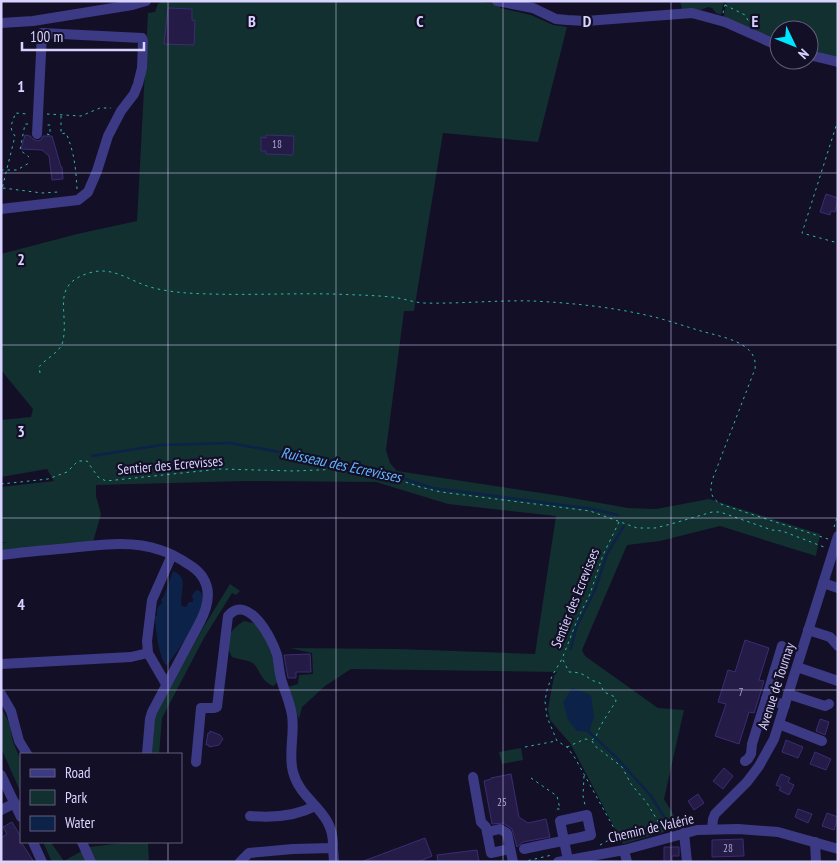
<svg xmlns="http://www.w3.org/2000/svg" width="839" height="863" viewBox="0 0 839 863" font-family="'PT Sans Narrow',sans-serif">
  <rect width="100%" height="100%" fill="#130f26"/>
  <!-- green -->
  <g fill="#12302f">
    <polygon points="162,1 470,1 500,4 500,8 531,15 553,25 567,27 538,142 443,133 414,311 404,311 386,450 390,463 397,471 561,496 628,508 656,509 709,499 820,534 816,556 720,526 660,541 627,545 582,650 585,656 658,708 684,710 664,799 681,827 623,844 570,743 550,720 548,709 554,676 557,672 351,669 325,686 302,707 299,719 288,687 298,684 299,675 313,674 312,653 290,648 398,649 535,654 556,516 448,504 376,482 247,481 96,485 96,496 101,514 93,542 1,554 1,543 8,542 1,542 1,487 54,481 47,469 1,477 1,420 31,417 33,409 1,370 1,254 77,234 137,221 148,13 155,12 158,4"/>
    <polygon points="680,1 724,1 721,15 716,13 712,8 708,7 701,10 682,9"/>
    <polygon points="727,1 838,1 838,58 809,52 809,30 779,30 779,44 723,19"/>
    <polygon points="230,584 240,591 236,595 232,593 204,638 162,718 159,754 152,754 155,715 203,628"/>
    <path d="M 244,621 L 257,624 C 269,641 274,661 278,682 L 273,686 C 258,679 261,668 251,662 C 246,660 237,659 232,657 C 223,641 229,630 244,621 Z"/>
    <polygon points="1,707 10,725 13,742 21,761 21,793 1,748"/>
    <polygon points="521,748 523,760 502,764 499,752"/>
    <polygon points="43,842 53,842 52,844 64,861 89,847 131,842 148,842 149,862 52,862"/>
  </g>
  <!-- water -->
  <g fill="#0c2248">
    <path d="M 173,571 C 190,577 179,594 182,606 L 186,607 L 189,602 L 193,602 L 193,598 L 191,597 L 196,590 L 200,591 C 213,608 175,653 167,666 C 159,661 155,626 155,616 L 157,616 L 157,608 L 162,603 L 161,599 L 164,596 Z"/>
    <polygon points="572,688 591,695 594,717 589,732 577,731 568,720 563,702"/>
  </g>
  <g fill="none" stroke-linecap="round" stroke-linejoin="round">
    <!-- stream -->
    <g stroke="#0c2248" stroke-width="2.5">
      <polyline points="92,456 161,445 230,443 373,469 433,488 593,509 618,515"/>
      <polyline points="571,649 576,628 595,590 607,554 624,526"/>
      <polyline points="589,732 616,757 651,796 669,825"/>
    </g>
  </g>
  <!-- building -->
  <g fill="#241b47" stroke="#3b2d73">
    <polygon points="168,8 192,9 192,20 195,21 194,45 164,44"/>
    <polygon points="25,135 30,136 33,139 37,141 41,140 43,136 52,136 61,167 62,167 63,179 52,180 49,156 42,150 21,149"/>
    <polygon points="266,135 294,136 293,155 266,154 266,151 261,151 261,137 266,138"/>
    <polygon points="826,194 838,198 835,212 831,211 830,215 820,212"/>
    <polygon points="745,640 769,648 759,680 764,681 760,694 754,713 749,712 739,744 715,736 726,704 718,702 728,670 735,672"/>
    <polygon points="310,654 311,672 296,672 296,678 288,678 284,655"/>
    <polygon points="820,719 829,722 825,735 816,731"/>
    <polygon points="210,731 220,735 223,739 219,745 209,747 209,745 206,745 208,733 210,733"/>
    <polygon points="786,740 803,747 798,758 782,752"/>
    <polygon points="815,752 831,759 826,770 810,764"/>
    <polygon points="724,768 733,776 723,789 713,781"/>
    <polygon points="511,774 519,817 528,823 546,819 550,837 523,842 517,847 512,829 503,823 492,824 484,781 491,779 491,778"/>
    <polygon points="781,774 790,778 788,782 794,785 789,795 779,790 781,787 776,785"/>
    <polygon points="698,794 704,803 694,810 688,801"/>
    <polygon points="798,809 812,814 808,823 795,817"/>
    <polygon points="827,813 838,817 834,830 822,826"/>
    <polygon points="12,822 21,837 21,842 34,862 1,862 1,838 7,834 3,827"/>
    <polygon points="425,838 432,856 418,862 361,862"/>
    <polygon points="743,839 744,856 712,857 712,840"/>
    <polygon points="664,847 679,847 679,856 672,856 672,862 664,862"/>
    <polygon points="477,850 479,862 438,862 437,855"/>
  </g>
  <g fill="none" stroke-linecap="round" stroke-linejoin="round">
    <!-- path -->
    <g stroke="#2fb8b0" stroke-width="1" stroke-dasharray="2.5 4" stroke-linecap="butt">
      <polyline points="725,5 745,15 749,22"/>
      <polyline points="723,13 726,1"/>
      <polyline points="47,114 81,116 100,108 111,108"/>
      <path d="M 61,116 L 61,134 L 66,133 C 74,151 76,169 77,189"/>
      <polyline points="838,120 802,233 838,243"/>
      <polyline points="28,124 25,124 20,150 29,157"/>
      <polyline points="47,134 50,135 50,125 47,125"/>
      <polyline points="1,170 17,170 29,163"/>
      <polyline points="3,188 42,193 58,192"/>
      <path d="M 1,193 L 15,136 C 7,126 14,122 15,113 L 28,114"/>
      <path d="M 40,373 L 39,367 C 46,358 61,352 63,341 C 69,311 50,285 89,273 C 111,266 127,279 147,286 C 159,290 174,292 187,293 C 236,296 285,293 334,294 C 353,295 372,295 391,297 C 402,298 412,302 423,303 C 460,304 496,300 533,301 C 572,303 612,307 650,316 C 667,320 684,326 701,331 C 721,337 759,342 755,369 L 713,478 C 709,490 710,499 723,505 L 828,539"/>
      <polyline points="1,484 48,479 67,472 78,461 87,461 98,477 106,481 220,469 294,471 342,469 382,474 420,487 441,492 590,511 637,528 655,528 671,524 712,512 720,512 772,530 782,531 824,547"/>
      <polyline points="619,522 603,555 590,594 578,618 562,659 552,676 547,690 545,701 547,717 557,741 567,747 575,758 615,830 626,837 653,832 657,830 659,823"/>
      <polyline points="834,527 838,514"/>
      <path d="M 563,660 L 569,672 C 588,672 586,680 600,683 L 604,692 L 615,697 L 616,701 C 609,713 600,724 596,737 L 592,740"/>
      <polyline points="592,741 595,746 622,767 631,784 647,803 659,823 665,829"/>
      <polyline points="525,747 556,741"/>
      <polyline points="567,747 585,739 591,740"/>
      <polyline points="584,776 583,796 585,805"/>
      <polyline points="531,778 557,796 560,809 555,809 556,811"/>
      <polyline points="600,845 609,840 619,841"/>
      <polyline points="522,862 552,855"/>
    </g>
    <!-- minor -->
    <g stroke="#3d3a85" stroke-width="10">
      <polyline points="497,1 533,8 556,19 567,20 586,21 692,13 725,22 779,46"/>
      <polyline points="1,23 33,21 132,5 146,1"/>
      <polyline points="809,55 838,62"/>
      <polyline points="1,209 78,200 88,192 97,171 108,136 121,111 134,94 138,84 142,68 143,41 142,38 42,33 37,134"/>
      <path d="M 1,555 C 24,552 47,550 70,548 C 99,545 132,540 160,550 C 170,553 179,558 188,564 C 212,578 212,599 200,622 L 152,712 L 150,719 L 147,754"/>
      <polyline points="823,583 838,588"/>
      <polyline points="808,630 830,637 838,646"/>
      <polyline points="148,653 147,641 152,600 172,555"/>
      <polyline points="1,664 131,657 148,653 166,684"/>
      <polyline points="797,667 838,681"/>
      <polyline points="1,694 11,711 19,741 27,754"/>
      <polyline points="788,694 825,706 829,704"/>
      <polyline points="766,699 782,646"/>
      <polyline points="779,724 822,741"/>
      <polyline points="745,761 748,759 751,754 752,744 766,699 785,705"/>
      <path d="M 196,762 L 201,708 L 214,708 L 217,707 L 228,616 C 248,593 272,638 277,655 C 279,664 279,673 282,682 C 285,692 290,703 292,715 C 295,734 288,754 293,772 C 301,803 335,810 333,848"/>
      <polyline points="1,775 21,817"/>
      <polyline points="473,777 481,822 486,827 487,832"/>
      <polyline points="1,810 15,803"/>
      <path d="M 250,816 C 271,818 296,816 315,806"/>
      <polyline points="712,829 713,819 715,814 747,782 759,766 774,739 838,536"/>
      <polyline points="684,833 687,862"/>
      <polyline points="33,842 42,862"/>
      <polyline points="82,842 91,862"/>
      <polyline points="815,842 816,862"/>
      <polyline points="510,849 491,853 487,832 500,829 507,833 513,862"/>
      <path d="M 524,849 C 546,844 569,840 591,835 L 587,815 L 560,821 L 568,860"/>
      <polyline points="624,850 627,862"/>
      <polyline points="240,862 249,853 293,849 333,848 334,862"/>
      <polyline points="558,862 624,850 697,830 738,829 778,832 838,849"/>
    </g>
  </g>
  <!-- grid -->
  <path fill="none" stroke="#d9d4ff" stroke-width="1" stroke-opacity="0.55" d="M 168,1 L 168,754M 336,1 L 336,862M 503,1 L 503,862M 671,1 L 671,862M 1,173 L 838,173M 1,345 L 838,345M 1,518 L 838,518M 1,690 L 838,690M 168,842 L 168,862"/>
  <g text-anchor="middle" stroke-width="4.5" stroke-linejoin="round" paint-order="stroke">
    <!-- number labels -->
    <g font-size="11" fill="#aca6d1">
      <text x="277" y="148">18</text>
      <text x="741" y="696">7</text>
      <text x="502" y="806">25</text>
      <text x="728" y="852">28</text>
    </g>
    <!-- street labels -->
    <g font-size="14" fill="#d9d4ff" stroke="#130f26">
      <text transform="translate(170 465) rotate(-5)" y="5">Sentier des Ecrevisses</text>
      <text transform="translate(575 598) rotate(-68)" y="5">Sentier des Ecrevisses</text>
      <text transform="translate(776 686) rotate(-72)" y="5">Avenue de Tournay</text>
      <text transform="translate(651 828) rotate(-13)" y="5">Chemin de Valérie</text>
    </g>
    <!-- water labels -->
    <g font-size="15" font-style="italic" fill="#62b6ff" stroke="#130f26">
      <text transform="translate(341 465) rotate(12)" y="5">Ruisseau des Ecrevisses</text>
    </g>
  </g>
  <g font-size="16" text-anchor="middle" font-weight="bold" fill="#d9d4ff" stroke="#130f26" stroke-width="4.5" stroke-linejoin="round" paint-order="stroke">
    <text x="252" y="27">B</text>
    <text x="420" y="27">C</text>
    <text x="587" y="27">D</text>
    <text x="755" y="27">E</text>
    <text x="21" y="92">1</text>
    <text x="21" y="265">2</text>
    <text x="21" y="437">3</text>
    <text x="21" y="610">4</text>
  </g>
  <!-- border -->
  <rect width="839" height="863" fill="none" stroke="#d9d4ff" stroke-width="5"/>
  <!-- legend -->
  <rect x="20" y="753" width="162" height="90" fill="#130f26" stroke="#625e7d"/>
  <rect x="30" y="769" width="25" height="8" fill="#3d3a85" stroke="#625e7d"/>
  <text x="65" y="778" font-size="15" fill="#d9d4ff">Road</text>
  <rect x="30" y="790" width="25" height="15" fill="#12302f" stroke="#625e7d"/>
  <text x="65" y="803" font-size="15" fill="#d9d4ff">Park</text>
  <rect x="30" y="816" width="25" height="15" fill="#0c2248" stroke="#625e7d"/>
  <text x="65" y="828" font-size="15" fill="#d9d4ff">Water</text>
  <!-- north arrow -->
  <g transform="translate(794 45) rotate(133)"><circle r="24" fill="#130f26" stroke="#625e7d"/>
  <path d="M0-4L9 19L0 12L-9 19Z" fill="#00e5ff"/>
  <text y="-8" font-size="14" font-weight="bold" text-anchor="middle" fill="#d9d4ff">N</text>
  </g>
  <!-- scale -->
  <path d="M22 42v8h122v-8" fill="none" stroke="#d9d4ff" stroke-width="2.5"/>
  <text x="30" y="42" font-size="15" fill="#d9d4ff" stroke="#130f26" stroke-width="4" paint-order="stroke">100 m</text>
</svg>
